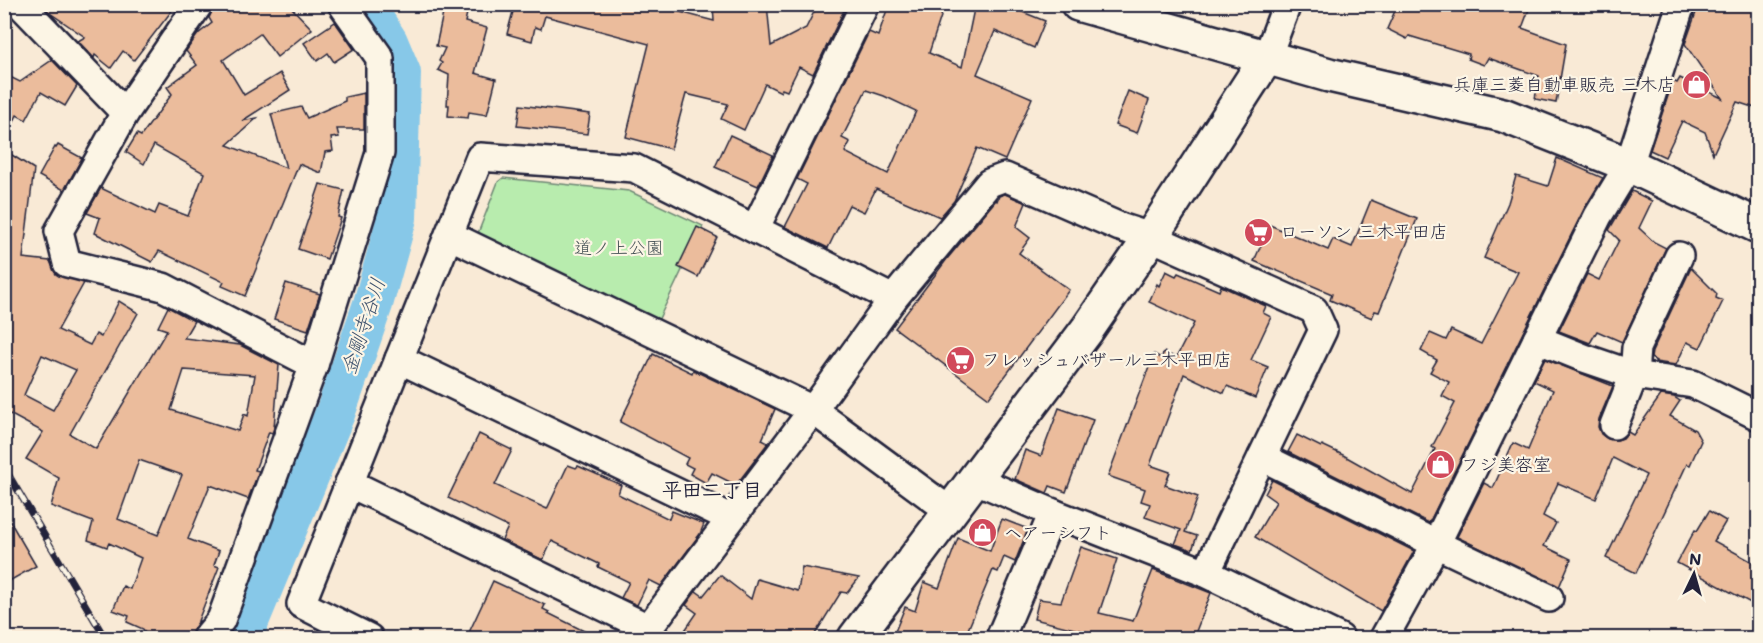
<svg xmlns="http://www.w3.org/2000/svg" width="1763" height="643" viewBox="0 0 1763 643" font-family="Mali,'Klee One',sans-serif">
  <rect width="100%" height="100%" fill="#f9ead6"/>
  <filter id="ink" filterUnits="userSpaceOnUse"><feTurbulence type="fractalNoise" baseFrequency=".0167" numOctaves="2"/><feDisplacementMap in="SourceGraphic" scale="12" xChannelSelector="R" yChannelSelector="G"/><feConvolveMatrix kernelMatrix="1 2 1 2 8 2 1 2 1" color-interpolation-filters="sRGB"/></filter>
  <g filter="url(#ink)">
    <!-- green -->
    <polygon fill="#b8ecae" stroke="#6d8774" stroke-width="1.5" points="503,178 629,191 703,226 655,327 477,236 498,182"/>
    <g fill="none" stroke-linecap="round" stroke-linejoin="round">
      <!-- river -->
      <polyline stroke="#87c8e8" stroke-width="40" points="242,638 336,411 373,304 397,218 401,73 388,42 364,4"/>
    </g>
    <!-- building -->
    <g fill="#ebbc9c" stroke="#22223b" stroke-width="1.5" fill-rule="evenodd">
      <polygon points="42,4 177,4 134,60 123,51 111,68 95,55 94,58 78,41 85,37 50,13"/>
      <polygon points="215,4 288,4 312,29 277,57 260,34 223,60 244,95 280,73 290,90 242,121 257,118 227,145 286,168 271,114 301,107 307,118 345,101 345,97 364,93 364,129 337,129 339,137 331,138 333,151 325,152 321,173 299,164 245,296 222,286 224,282 159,251 152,262 95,233 100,218 87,213 101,188 155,214 159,205 188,216 204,173 154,145 144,164 126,152 137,134 141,136 172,94 167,87 197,65 186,51 198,34 212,23 209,18"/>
      <polygon points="445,4 469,4 465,22 487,28 475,73 496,79 487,115 469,112 468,118 448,116 449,105 447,105 449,75 438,70 442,63 439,61 445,48 436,46"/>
      <polygon points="515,4 673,4 672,10 714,21 713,4 767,4 771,46 806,28 818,4 847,4 813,74 799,67 787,91 782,89 781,92 765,84 744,130 721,119 728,104 686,94 671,149 626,137 649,44 545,16 541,29 535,27 532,41 507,34"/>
      <path d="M 889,4 L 945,4 L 929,53 L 962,67 L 975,4 L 1016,4 L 1015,9 L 1045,21 L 1034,48 L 995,31 L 977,74 L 1032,98 L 1005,160 L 977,148 L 954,201 L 940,217 L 876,189 L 864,212 L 849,205 L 828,248 L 785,227 L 807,184 L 797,179 L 869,32 L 878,36 ZM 866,90 L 884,96 L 916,111 L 888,174 L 845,152 L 850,142 L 842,138 Z"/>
      <polygon points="1398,4 1531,4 1522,28 1566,44 1556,103 1535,99 1539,76 1488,58 1484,65 1468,59 1469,54 1409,36 1407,39 1387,29"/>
      <polygon points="1699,4 1758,4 1758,109 1737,102 1713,154 1705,132 1682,121 1665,157 1650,150 1673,81 1677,83 1680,78 1722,98 1685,44"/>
      <polygon points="335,22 354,49 334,62 328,53 317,61 304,43"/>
      <polygon points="52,60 77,86 65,106 41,92 26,120 17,115 4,143 4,74 20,82"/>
      <polygon points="1128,91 1149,100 1137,133 1115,125"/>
      <polygon points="520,105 590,114 587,134 517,126"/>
      <polygon points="730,135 773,155 758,186 715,167"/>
      <polygon points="58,145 82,158 64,190 39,176 55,147 56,148"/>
      <path d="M 4,150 L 34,169 L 23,258 L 50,261 L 56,274 L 84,283 L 58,330 L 90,345 L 96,334 L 101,337 L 119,301 L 138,313 L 70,434 L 96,449 L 167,330 L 158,327 L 168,307 L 194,321 L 184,338 L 240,345 L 279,365 L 274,428 L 272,433 L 269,432 L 255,470 L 259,471 L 248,499 L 210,485 L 188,539 L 219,551 L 214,565 L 219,567 L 198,621 L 199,621 L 194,628 L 191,639 L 149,639 L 143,629 L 127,622 L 129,616 L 113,610 L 123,586 L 130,589 L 141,558 L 109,543 L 107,547 L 88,540 L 93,522 L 51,506 L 59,478 L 26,459 L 43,432 L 4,411 L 4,294 L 9,257 L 4,257 ZM 42,355 L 76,370 L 53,410 L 24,395 ZM 184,370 L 255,375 L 248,416 L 244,414 L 238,431 L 171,410 ZM 139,460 L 182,475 L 158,535 L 118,519 Z"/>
      <polygon points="1557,158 1603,178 1584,209 1429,523 1288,452 1297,435 1321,447 1322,445 1343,455 1412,494 1435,449 1432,447 1455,403 1442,396 1449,382 1430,372 1437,360 1421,351 1430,333 1446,340 1451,330 1481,344 1518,272 1484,258 1508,203 1516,176 1548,186"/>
      <polygon points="320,184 344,190 338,217 341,218 327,259 298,249"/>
      <polygon points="1632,191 1652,201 1639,228 1654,242 1666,248 1622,342 1597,331 1590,343 1559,331 1587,274 1599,280 1619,240 1609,230"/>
      <polygon points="1005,194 1026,203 1016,227 1030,238 1019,253 1069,290 989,398 895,328 947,259 996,200 997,201 999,196"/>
      <polygon points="1371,200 1417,219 1379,312 1375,311 1372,318 1330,300 1332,294 1254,261 1270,225 1328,250 1333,239 1352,247"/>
      <polygon points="697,227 717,237 698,277 678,267"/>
      <polygon points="1691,268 1717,294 1716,298 1723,301 1700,348 1687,342 1676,365 1655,362 1656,361 1651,358 1652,352"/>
      <polygon points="1166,271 1176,276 1178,273 1219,291 1221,286 1266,306 1263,313 1271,317 1251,360 1268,367 1255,398 1227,386 1224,393 1184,374 1150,465 1170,472 1165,485 1198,497 1185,532 1197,536 1192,550 1175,544 1181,530 1145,517 1150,504 1141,501 1145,489 1108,476 1154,354 1161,358 1164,352 1176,358 1194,323 1149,302 1157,284 1159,286"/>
      <polygon points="286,283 320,294 308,330 274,319"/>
      <polygon points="653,354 692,373 693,370 775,409 762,440 768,443 736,485 712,473 706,483 690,474 693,468 685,464 688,458 620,422"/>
      <polygon points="1545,359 1613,386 1599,419 1598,427 1601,434 1608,439 1617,440 1623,438 1628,432 1633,435 1661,395 1674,397 1680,401 1670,416 1695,430 1701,441 1690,465 1687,464 1636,573 1606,558 1646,475 1613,458 1596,499 1558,483 1543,516 1556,523 1544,546 1571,559 1559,587 1457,537 1484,483 1493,488 1513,443 1528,450 1553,390 1534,381"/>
      <polygon points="1059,408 1093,420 1066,492 1050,486 1047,493 1015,479 1025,450 1041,456"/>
      <polygon points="479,434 512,450 495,485 547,509 568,465 576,468 578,466 621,485 618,494 669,519 672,511 704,524 700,534 661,586 649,580 637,605 621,598 629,582 598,567 599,564 552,541 543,560 502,540 508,527 448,498"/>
      <polygon points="1272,480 1414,551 1381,611 1255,537 1276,502 1265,494"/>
      <polygon points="4,511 36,566 4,584"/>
      <polygon points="1709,511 1726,521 1714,541 1758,565 1758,607 1677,563 1695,530 1697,531"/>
      <polygon points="1002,519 1028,529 1015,562 1004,557 998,572 993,570 964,639 905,639 894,634 905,607 915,611 924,582 939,588 958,538 990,551"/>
      <polygon points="1081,547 1117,559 1099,613 1133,621 1153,570 1211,593 1193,639 1099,639 1086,635 1087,632 1034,619 1039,599 1061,602"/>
      <polygon points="802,567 859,578 847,593 841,592 812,639 679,639 697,613 686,605 696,591 703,596 720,575 751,599 757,579 798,591"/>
      <polygon points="493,581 545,605 543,609 549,612 548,613 600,639 466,639"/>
    </g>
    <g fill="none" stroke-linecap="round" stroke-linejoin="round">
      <defs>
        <g id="street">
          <polyline points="20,4 125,113 59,231 67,263 163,287 314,365"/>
          <polyline points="1267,57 1287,4"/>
          <polyline points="125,113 199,4"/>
          <polyline points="755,229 865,4"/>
          <polyline points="449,235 813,410 950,511"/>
          <polyline points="1537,339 1584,358 1634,375 1693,384 1758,416"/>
          <polyline points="399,359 730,518"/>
          <polyline points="1614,425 1634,375 1636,348 1679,256"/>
          <polyline points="1262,457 1436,544 1549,598"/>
          <polyline points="974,479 1053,513"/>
          <polyline points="349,483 648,628"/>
          <polyline points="1206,573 1340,638"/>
          <polyline points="206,638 221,620 314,365 380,153 380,58 342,4"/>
          <polyline points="369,638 301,604 480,157 634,168 893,299"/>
          <polyline points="641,638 813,410 893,299 989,183 1005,177 1120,227 1151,237 1314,310 1323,330 1206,573 1053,513 1000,638"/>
          <polyline points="1384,638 1436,544 1598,216 1629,165 1681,4"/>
        </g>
        <g id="secondary">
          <polyline points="1078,4 1329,75 1503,115 1629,165 1758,226"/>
          <polyline points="855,638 1087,330 1151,237 1267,57"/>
        </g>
      </defs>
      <!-- street casing -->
      <use href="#street" stroke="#22223b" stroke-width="32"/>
      <!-- secondary casing -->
      <use href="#secondary" stroke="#22223b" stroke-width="38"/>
      <!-- street -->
      <use href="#street" stroke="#fcf5e5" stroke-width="27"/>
      <!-- secondary -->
      <use href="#secondary" stroke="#fcf5e5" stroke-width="33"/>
      <defs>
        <polyline id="rail" points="4,467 105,638"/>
      </defs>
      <!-- rail casing -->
      <use href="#rail" stroke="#22223b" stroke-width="7"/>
      <!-- rail -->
      <use href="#rail" stroke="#fcf5e5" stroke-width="4.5" stroke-dasharray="14" stroke-linecap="butt"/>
    </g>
  </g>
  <!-- icons -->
  <defs>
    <symbol id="shop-disc" viewBox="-11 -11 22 22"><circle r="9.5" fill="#d1495b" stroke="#fcf5e5"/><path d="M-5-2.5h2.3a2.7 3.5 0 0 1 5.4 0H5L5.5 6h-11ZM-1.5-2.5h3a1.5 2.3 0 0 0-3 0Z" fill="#fff"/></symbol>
    <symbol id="supermarket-disc" viewBox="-11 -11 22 22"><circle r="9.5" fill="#d1495b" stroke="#fcf5e5"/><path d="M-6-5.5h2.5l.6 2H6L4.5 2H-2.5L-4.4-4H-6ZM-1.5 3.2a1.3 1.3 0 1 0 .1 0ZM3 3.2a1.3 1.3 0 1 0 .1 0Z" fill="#fff"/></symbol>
  </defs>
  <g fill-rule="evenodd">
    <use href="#shop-disc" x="1680" y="68" width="33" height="33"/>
    <use href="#supermarket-disc" x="1242" y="216" width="33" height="33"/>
    <use href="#supermarket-disc" x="944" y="344" width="33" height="33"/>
    <use href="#shop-disc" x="1424" y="448" width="33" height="33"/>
    <use href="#shop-disc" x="966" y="516" width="33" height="33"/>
  </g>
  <g text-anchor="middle" stroke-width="4.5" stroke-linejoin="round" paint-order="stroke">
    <!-- poi labels -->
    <g font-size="18" fill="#22223b" stroke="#fcf5e5" text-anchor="start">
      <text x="1675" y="91" text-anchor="end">兵庫三菱自動車販売 三木店</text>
      <text x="1280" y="238">ローソン 三木平田店</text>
      <text x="982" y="366">フレッシュバザール三木平田店</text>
      <text x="1461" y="471">フジ美容室</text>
      <text x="1004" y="539">ヘアーシフト</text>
    </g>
    <!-- park labels -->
    <g font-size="18" fill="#485458" stroke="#fcf5e5">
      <text x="619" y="254">道ノ上公園</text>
    </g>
    <!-- water labels -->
    <g font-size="20" font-style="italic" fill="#40546f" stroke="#fcf5e5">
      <text transform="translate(363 326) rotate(-72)" y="7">金剛寺谷川</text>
    </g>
    <!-- neighbourhood labels -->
    <g font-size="20" font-weight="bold" fill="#22223b" stroke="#fcf5e5">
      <text x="712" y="497">平田二丁目</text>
    </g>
  </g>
  <!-- margin -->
  <rect width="1763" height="643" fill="none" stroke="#fcf5e5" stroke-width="24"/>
  <rect x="12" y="12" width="1739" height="619" fill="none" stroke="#22223b" stroke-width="2" filter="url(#ink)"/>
  <!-- north arrow -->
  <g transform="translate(1694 574) rotate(5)" stroke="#fcf5e5" stroke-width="4.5" paint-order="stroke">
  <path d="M0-4.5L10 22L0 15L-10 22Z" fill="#22223b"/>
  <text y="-9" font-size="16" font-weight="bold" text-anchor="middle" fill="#22223b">N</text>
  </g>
</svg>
